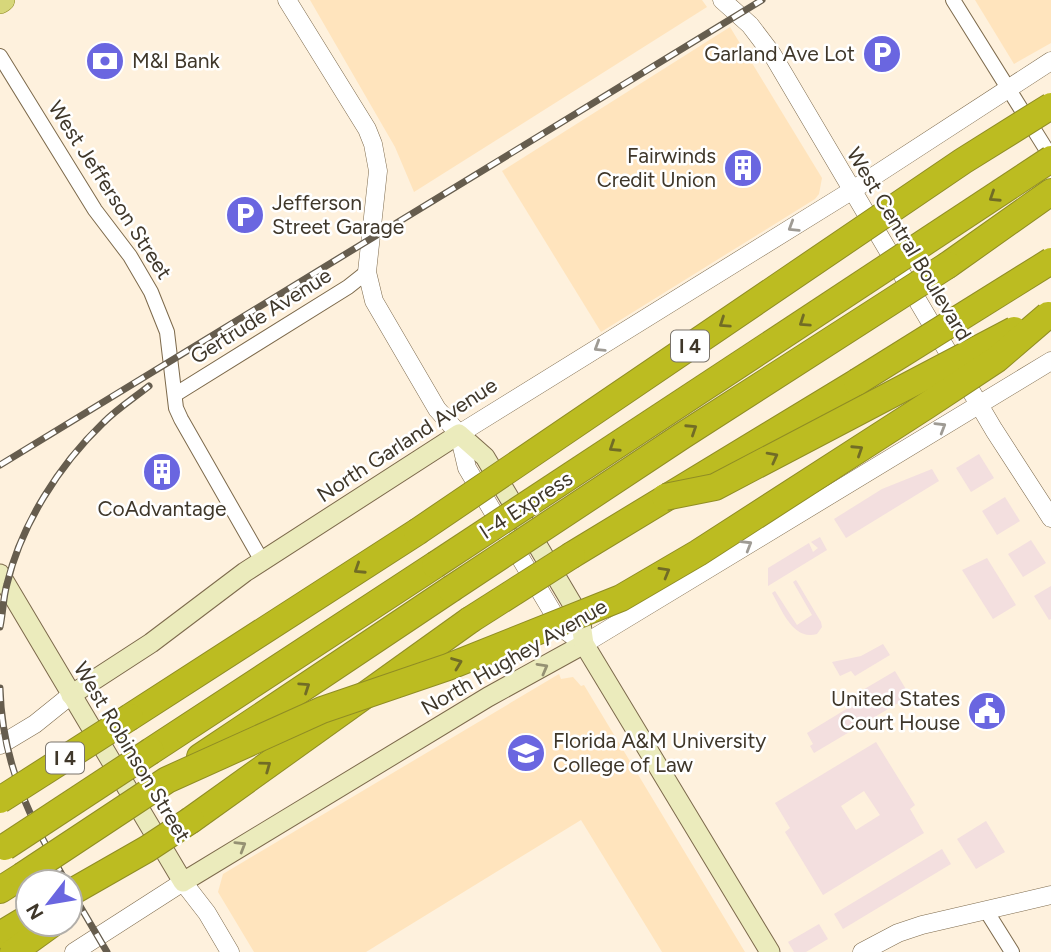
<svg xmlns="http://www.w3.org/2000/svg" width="1051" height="952" viewBox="0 0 1051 952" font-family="Figtree,sans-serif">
  <rect width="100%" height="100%" fill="#fef1dd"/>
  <!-- built -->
  <g fill="#ffe4bd">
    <polygon points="310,0 702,0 707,7 414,192 395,147"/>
    <polygon points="975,0 1051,0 1051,43 1014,64"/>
    <polygon points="730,27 822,178 819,194 815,199 601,332 502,171"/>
    <polygon points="559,674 561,679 573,677 581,686 584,685 745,952 662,952 581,820 366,952 254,952 218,892 223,874"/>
  </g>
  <!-- green -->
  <g fill="#f3dfdf" fill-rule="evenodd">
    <polygon points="979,454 994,478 971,492 956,468"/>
    <polygon points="932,469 939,481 846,538 834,519 882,489"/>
    <polygon points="1005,497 1020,521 997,535 982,511"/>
    <polygon points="820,537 827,550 768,586 768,568 809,543 813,552 818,548 811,542"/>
    <polygon points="1031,540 1046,563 1023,577 1008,554"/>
    <polygon points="987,558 1016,605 993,619 962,570"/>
    <path d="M 796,580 L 821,622 L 822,627 L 817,634 C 793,641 782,610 772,593 L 775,591 L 797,625 L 812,615 L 793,582 Z"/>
    <polygon points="1051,586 1051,619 1049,620 1034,596"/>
    <polygon points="883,644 890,655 855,676 851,671 840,676 832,662 861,656"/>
    <polygon points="895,671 910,696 814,753 810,746 813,744 807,733 848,708 844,701"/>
    <path d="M 876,742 L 915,805 L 910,809 L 924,833 L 823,895 L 785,832 L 790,828 L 775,803 ZM 864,791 L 880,815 L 856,830 L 841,806 Z"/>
    <polygon points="986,821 1005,852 976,869 957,839"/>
    <polygon points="942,849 951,864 843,929 834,914"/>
    <polygon points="819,924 828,939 806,952 794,952 788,942"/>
  </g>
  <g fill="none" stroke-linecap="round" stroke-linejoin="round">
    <defs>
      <g id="minor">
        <polyline points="953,0 1051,157"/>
        <polyline points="0,56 95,210 130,256 151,292 167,332 176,408 181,419 262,561"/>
        <polyline points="176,394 348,287 367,272"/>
        <polyline points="987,912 1012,952"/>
      </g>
      <g id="tertiary">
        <polyline points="287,0 367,129 373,144 378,171 367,272 374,301 437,409 459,434 467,468 562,628 584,644 1051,361"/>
        <polyline points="722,0 750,25 772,54 994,430 1051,518"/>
        <polyline points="459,434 851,191 1051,61"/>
        <polyline points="0,745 35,724 71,695"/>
        <polyline points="74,952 183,882 207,913 230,952"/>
        <polyline points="862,952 898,933 922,925 1051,895"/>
      </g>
      <g id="secondary">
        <polyline points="0,574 183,882 488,697 584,644"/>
        <polyline points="71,695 151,643 245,572 459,434 485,457 580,617 584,644 770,952"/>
      </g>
      <polyline id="primary" points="0,2 3,0"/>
      <g id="motorway">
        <polyline points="948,265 1051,192"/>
        <polyline points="572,555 857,382"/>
        <polyline points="130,717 417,532"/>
        <polyline points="151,751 435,565"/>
        <polyline points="200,757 451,589"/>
        <polyline points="191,820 470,620"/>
        <polyline points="0,890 22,876"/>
        <polyline points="0,935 28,918"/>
        <polyline points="13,952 52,924"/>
      </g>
    </defs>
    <!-- minor casing -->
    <use href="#minor" stroke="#7d6a4c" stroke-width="16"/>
    <!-- tertiary casing -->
    <use href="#tertiary" stroke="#7d6a4c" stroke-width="19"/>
    <!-- secondary casing -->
    <use href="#secondary" stroke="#7d6a4c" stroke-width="21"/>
    <!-- primary casing -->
    <use href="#primary" stroke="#908d24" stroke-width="24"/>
    <!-- motorway casing -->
    <use href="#motorway" stroke="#908d24" stroke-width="28"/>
    <!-- minor -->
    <use href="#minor" stroke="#fff" stroke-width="14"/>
    <!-- tertiary -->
    <use href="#tertiary" stroke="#fff" stroke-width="18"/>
    <!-- secondary -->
    <use href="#secondary" stroke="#ebebbc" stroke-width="19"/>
    <!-- primary -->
    <use href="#primary" stroke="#d7d77a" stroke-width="23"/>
    <!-- motorway -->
    <use href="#motorway" stroke="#bcbc21" stroke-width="26"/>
    <defs>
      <g id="rail">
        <polyline points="0,465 762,0"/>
        <path d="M 0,627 C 3,613 3,598 7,584 C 21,525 59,465 103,423 C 117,409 134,398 149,386"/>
        <path d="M 0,688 C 2,765 30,817 66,882"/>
        <polyline points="70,889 107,952"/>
      </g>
    </defs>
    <!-- rail casing -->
    <use href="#rail" stroke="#665d4e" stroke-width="7"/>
    <!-- rail -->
    <use href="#rail" stroke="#fff" stroke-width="4.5" stroke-dasharray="13" stroke-linecap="butt"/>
    <defs>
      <g id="motorway-bridge">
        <polyline points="857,382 1051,261"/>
        <polyline points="665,497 715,487 1014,330"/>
        <polyline points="417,532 963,161 1051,106"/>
        <polyline points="435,565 1051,159"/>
        <polyline points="451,589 682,436 948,265"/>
        <polyline points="470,620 572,555"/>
        <polyline points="0,800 130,717"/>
        <polyline points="5,847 151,751"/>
        <polyline points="22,876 167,780 322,710 448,667 621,598 698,553 926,406 997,359 1048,315"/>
        <polyline points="70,893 147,849 191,820"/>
      </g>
    </defs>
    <!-- motorway-bridge casing -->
    <use href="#motorway-bridge" stroke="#908d24" stroke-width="28" stroke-linecap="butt"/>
    <!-- motorway-bridge -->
    <use href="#motorway-bridge" stroke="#bcbc21" stroke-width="26"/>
  </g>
  <!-- one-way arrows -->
  <defs><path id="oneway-chevron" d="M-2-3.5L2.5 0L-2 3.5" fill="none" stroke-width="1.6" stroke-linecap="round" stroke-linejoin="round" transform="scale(1.75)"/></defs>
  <g stroke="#716c26">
    <use href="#oneway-chevron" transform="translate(994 197) rotate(147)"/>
    <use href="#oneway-chevron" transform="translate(804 322) rotate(146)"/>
    <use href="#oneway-chevron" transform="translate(724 323) rotate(146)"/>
    <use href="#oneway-chevron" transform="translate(692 429) rotate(-33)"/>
    <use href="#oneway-chevron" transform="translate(614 447) rotate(147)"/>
    <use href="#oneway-chevron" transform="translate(858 450) rotate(-33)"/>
    <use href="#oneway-chevron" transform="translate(773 457) rotate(-28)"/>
    <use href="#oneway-chevron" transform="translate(359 569) rotate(147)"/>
    <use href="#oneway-chevron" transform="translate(665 572) rotate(-30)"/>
    <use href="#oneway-chevron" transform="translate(457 663) rotate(-21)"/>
    <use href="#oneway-chevron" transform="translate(305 687) rotate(-34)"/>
    <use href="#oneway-chevron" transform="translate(266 766) rotate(-36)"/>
  </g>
  <g stroke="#9f9b94">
    <use href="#oneway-chevron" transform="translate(793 227) rotate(148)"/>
    <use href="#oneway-chevron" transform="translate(599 347) rotate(148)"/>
    <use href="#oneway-chevron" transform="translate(941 427) rotate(-31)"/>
    <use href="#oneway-chevron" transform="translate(747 545) rotate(-31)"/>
  </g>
  <g stroke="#959173">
    <use href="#oneway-chevron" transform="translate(543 668) rotate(-29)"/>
    <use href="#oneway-chevron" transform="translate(241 846) rotate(-31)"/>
  </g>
  <!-- icons -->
  <defs>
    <symbol id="parking-disc" viewBox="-11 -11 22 22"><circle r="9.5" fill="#6a66e0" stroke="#fff"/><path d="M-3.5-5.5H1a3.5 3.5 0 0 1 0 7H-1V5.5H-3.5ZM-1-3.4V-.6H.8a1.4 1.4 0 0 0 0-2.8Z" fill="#fff"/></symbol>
    <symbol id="bank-disc" viewBox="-11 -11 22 22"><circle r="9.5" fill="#6a66e0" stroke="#fff"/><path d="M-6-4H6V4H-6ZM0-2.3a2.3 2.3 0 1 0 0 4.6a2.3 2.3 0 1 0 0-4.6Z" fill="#fff"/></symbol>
    <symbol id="building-disc" viewBox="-11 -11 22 22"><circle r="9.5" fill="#6a66e0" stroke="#fff"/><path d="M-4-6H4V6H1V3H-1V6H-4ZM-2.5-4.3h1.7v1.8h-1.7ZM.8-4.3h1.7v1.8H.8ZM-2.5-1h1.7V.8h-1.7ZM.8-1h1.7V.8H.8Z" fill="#fff"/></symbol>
    <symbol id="civic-disc" viewBox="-11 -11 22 22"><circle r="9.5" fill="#6a66e0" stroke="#fff"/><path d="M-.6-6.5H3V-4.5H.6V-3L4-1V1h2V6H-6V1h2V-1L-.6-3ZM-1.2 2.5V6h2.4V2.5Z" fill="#fff"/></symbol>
    <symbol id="university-disc" viewBox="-11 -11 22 22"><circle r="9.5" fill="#6a66e0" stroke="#fff"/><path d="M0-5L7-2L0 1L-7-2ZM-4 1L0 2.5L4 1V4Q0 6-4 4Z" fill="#fff"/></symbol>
  </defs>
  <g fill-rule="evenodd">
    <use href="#parking-disc" x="860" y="32" width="44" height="44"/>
    <use href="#bank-disc" x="83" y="39" width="44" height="44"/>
    <use href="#building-disc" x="721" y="146" width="44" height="44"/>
    <use href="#parking-disc" x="223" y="193" width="44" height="44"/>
    <use href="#building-disc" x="140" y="450" width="44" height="44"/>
    <use href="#civic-disc" x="965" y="689" width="44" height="44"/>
    <use href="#university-disc" x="504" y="731" width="44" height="44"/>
  </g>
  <g text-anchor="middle" stroke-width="5" stroke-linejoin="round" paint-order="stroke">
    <!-- shield labels -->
    <g fill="#fff" stroke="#79736a" stroke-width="2">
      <rect x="671" y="330.5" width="38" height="31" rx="5"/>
      <rect x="46" y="742.5" width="38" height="31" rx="5"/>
    </g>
    <g font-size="19" font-weight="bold" fill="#3f372a">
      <text x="690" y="353">I 4</text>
      <text x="65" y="765">I 4</text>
    </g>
    <!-- poi labels -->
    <g font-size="21" fill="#3f372a" stroke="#fff" text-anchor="end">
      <text x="855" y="61">Garland Ave Lot</text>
      <text x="132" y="68" text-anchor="start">M&amp;I Bank</text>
      <text x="716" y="163">Fairwinds<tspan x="716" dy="24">Credit Union</tspan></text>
      <text x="272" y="210" text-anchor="start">Jefferson<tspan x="272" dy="24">Street Garage</tspan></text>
      <text x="162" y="516" text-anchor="middle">CoAdvantage</text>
      <text x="960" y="706">United States<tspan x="960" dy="24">Court House</tspan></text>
      <text x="553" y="748" text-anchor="start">Florida A&amp;M University<tspan x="553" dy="24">College of Law</tspan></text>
    </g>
    <!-- street labels -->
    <g font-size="21" fill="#3f372a" stroke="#fff">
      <text transform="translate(110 190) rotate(57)" y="7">West Jefferson Street</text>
      <text transform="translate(909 244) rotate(59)" y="7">West Central Boulevard</text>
      <text transform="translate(261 316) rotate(-32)" y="7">Gertrude Avenue</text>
      <text transform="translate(407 440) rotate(-33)" y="7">North Garland Avenue</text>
      <text transform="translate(526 505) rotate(-33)" y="7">I-4 Express</text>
      <text transform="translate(514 657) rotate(-30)" y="7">North Hughey Avenue</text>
      <text transform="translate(132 752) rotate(59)" y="7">West Robinson Street</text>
    </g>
  </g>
  <!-- north arrow -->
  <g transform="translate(49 903) rotate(239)"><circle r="33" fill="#ffffff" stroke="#b2afaa" stroke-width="2"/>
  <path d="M0-5L12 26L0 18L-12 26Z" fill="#6a66e0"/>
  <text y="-10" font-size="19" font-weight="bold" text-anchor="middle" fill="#3f372a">N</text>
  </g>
</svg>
